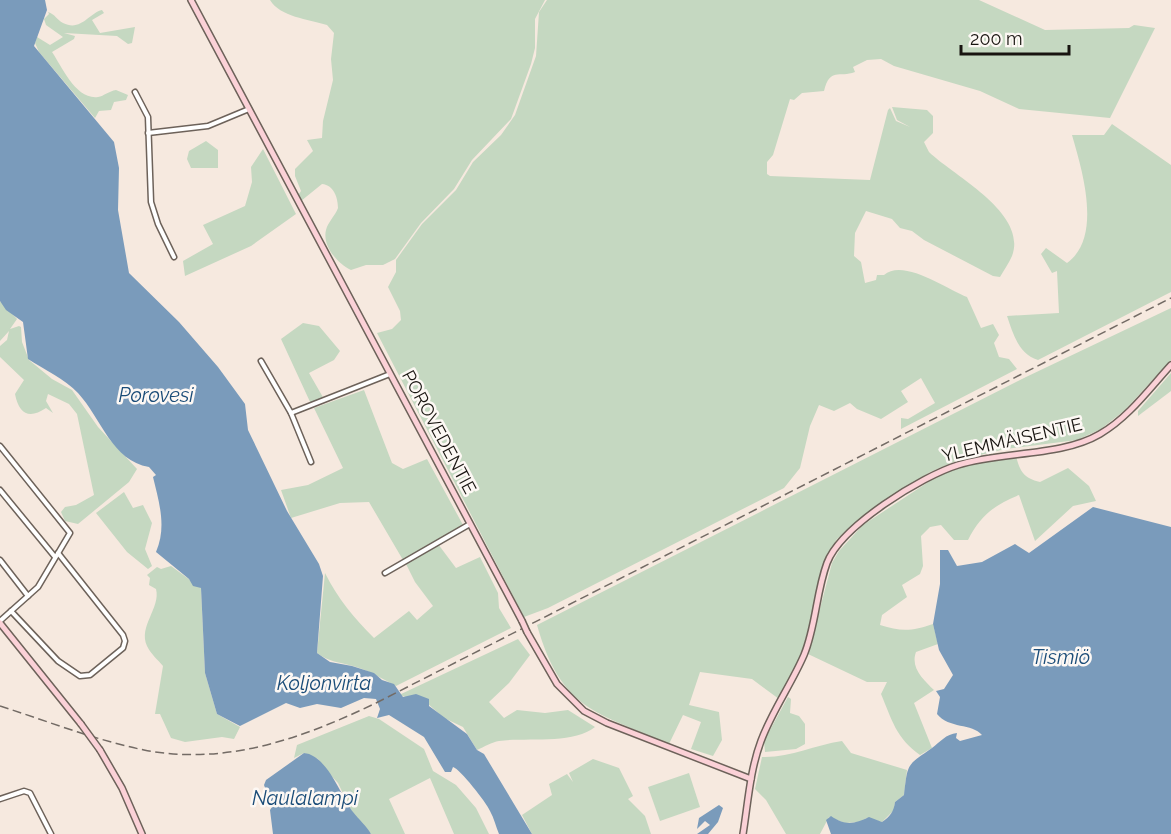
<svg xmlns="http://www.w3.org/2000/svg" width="1171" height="834" viewBox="0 0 1171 834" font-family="Raleway,sans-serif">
  <rect width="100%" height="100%" fill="#f6e9df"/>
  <!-- green -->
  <g fill="#c5d8c1">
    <path d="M 270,0 L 545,0 L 535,19 L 535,48 L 531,64 L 511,119 L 472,160 L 454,189 L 421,223 L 395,259 L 383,265 L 366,265 L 351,270 C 338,264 322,246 326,230 C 328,222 335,216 338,208 C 338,198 334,185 322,184 L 301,201 L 296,192 L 299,194 L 301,191 L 295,176 L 295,169 L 313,151 L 307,140 L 322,138 L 323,121 L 333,80 L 331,59 L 334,33 L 327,25 C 308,19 280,17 270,0 Z"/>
    <path d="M 547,0 L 979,0 L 1045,30 L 1129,28 L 1134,25 L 1155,28 L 1110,118 L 1019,109 L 980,91 L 894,66 L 881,59 L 867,60 L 853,67 L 855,72 C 839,78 830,67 824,91 L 802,93 L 794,100 L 790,99 L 773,155 L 767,162 L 767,174 L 770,176 L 870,180 L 888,110 L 890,108 L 896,121 L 910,127 L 897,120 L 892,107 L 927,110 L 933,116 L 933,133 L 924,142 L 929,152 C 955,177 1028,213 1012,256 C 1009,263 1004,270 1000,277 L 993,276 L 924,240 L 912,231 L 900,228 L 892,219 L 866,211 L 855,233 L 854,256 L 861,262 L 865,283 L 876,280 L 877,275 L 884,275 C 903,258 947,289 967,297 L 981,328 L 993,324 L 999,335 L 994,343 L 999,357 L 1009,359 L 1017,369 L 901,429 L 901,418 L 908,419 L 935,403 L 921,378 L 901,391 L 908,402 L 881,419 L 857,409 L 850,403 L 834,411 L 819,405 L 810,426 L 800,468 L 784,488 L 548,608 L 524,617 L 377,333 L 392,329 L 401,320 L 400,311 L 388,287 L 396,272 L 396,260 L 422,224 L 456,190 L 473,162 L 501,135 L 515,115 L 536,56 L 539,12 Z"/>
    <path d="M 102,10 L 104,13 L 92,20 L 100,33 L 135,27 L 132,43 L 128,44 L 117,36 L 64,33 L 75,36 L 74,39 L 52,52 C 62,67 76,100 98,97 C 104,96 109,91 116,90 L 128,95 L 126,100 L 114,102 L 111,110 L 99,111 L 95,118 L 39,52 L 35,43 L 37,37 L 50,45 L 63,37 L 46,25 L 44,19 L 49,14 L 48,12 C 55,14 57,20 63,23 C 81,32 89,13 102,10 Z"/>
    <path d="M 1112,124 L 1171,165 L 1171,292 L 1038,360 C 1018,354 1013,333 1007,316 L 1059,313 L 1057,271 L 1052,273 L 1041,254 L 1046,248 L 1067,263 C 1103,237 1082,170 1072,135 L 1104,135 Z"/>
    <polygon points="206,141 218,150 218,168 191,168 187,159 189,151"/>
    <polygon points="263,149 296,214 251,246 185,276 183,261 213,244 203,225 245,206 252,182 251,167"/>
    <path d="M 0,301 L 17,319 L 10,329 L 19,326 L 21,327 L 22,342 L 29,360 L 52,379 L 72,390 L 98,427 L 137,469 L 129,482 L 78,524 L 65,521 L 61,512 L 65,507 L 76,505 L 94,495 L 77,414 L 69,404 L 48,394 L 46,401 L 53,413 L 46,408 C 30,419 19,415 15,394 L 24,380 L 0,357 L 0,346 L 7,340 L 9,331 L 0,341 Z"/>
    <path d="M 1171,308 L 1171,360 L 1125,410 L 1101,429 L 1077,440 L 1005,449 L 956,461 L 930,472 L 860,519 L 837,539 L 827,556 L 801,656 L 779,699 L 752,679 L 700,672 L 689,705 L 719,712 L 722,740 L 713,756 L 691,749 L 701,722 L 683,715 L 669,744 C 596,712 561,710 537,625 L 1026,377 Z"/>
    <polygon points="303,323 319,326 340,351 334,360 309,373 324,399 311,404 281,339"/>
    <polygon points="1171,373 1171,391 1138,416 1138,411"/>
    <polygon points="364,390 392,463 403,469 427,459 463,525 403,560 369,502 340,503 291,518 281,490 308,485 343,468 314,408"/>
    <path d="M 1016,456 C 1020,472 1024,478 1040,482 L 1068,468 L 1089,486 L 1096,501 L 1073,506 L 1035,541 L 1019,495 C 994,505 980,516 968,540 L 954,540 L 941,525 L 930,527 L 921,536 L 923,566 L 920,574 L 902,585 L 907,597 L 882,615 L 880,625 C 901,632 913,631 933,624 L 938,644 L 916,652 C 910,668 924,680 934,690 L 914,703 L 932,748 L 920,755 C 896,738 892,720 881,694 L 887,682 L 867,682 L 808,654 L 832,563 L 839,551 L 863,525 L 939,475 L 971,464 Z"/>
    <polygon points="124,492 133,508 143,505 152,523 145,549 152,566 148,569 127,552 96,513"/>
    <path d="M 438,544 L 456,568 L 480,557 L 498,593 L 499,608 L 511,628 L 396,686 C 383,679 368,670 353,666 C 339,662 329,662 317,653 L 325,573 C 338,599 354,618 374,638 L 409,611 L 417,620 L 433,606 L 415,582 L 406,564 Z"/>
    <path d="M 171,566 L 201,588 L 205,673 L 217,714 L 240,727 L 234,739 L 222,737 L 185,742 L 171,738 L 160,714 L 155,714 L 163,666 C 158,660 150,653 147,646 C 138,626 161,608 156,589 L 149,585 L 150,578 L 147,575 L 157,567 L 161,569 Z"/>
    <path d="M 518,639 L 530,655 L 509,683 L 489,702 L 504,718 L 517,710 L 545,713 L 568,710 L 595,727 C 573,745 526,737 499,741 C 492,742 484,747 477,750 L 463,727 L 444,718 L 427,703 L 399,695 Z"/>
    <polygon points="788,697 791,699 790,713 799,716 805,724 805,744 796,749 765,752 764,741"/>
    <polygon points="369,716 379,719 424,749 433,771 456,785 476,808 489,834 454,834 430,778 389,799 405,834 371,834 352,812 338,783 324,768 318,759 304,753 294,758 297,745"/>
    <path d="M 842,741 L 851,753 L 907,770 L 904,795 L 895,802 L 894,810 L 882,822 L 866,818 L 863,822 L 845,823 L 829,817 L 820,834 L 786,834 L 766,800 L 755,789 L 762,757 C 790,758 814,745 842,741 Z"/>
    <polygon points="593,759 619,768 633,796 628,799 645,816 651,834 532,834 522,815 552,795 549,784 567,774 573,782 569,773"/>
    <polygon points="689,773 700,807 660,821 648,787"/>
  </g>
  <!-- water -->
  <g fill="#7a9bbb">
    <path d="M 0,0 L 45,0 L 47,10 L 34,46 L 114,142 L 119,168 L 118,210 L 129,273 L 179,322 L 218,367 L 245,404 L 248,430 L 287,511 L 319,564 L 323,576 L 317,653 L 330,662 L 352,666 L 374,673 L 382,680 L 394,684 L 403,697 L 416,694 L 429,699 L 429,706 L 467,734 L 477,750 L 484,754 L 532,834 L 499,834 C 496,827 494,818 490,811 C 486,802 460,769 453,767 L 451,772 L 445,772 L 424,737 L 389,715 L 377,718 L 380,709 L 376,699 L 364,698 L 341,708 L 317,704 L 300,708 L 286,703 L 240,726 L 217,714 L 205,673 L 201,588 L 193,586 L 189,579 L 156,552 C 167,527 159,502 153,477 L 156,475 L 149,467 C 112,461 101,418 78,393 C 65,379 43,369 28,359 L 23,322 L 6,310 L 0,301 Z"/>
    <path d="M 1093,507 L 1171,527 L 1171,834 L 831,834 L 826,820 L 831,816 C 845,826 855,824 869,817 L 882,822 C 890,817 894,811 895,802 L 904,795 C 908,763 906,766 932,748 C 940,742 946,734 957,733 L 956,738 L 960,741 L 982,735 C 972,723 949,729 937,714 L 940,697 L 936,691 L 944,689 L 953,675 L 939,650 L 933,624 L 940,584 L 940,550 L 948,550 L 957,566 L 982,562 L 1015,544 L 1029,553 Z"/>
    <path d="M 304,753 C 327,755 341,796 353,812 C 359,820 366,825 371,834 L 273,834 L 270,810 L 272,807 L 264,785 L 266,780 Z"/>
    <polygon points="719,805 723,808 718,822 708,834 697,834 710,825 705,821 697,829 699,818"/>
  </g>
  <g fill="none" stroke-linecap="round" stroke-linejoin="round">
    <defs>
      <g id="street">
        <polyline points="135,92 148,117 151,202 158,224 174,257"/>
        <polyline points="148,133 208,126 249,109"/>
        <polyline points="261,361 291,413 311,462"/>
        <polyline points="291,413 390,374"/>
        <polyline points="0,446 70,533 38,587 0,621"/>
        <polyline points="0,490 55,557"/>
        <polyline points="0,560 28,596"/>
        <polyline points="385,573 470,524"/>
        <polyline points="11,611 58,661 80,676 90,675 123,648 125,641 123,635 58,553"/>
        <polyline points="0,799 24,791 30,793 51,834"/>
      </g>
      <g id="secondary">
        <polyline points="191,0 522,621"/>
        <polyline points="0,623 81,724"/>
        <polyline points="527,632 557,684 584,711 607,723 751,779"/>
        <polyline points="100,750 122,788 142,834"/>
        <path d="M 743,834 C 748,803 750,770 761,741 C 772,711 791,685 804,655 C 816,626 816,593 827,563 C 841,526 922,476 958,465 C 1001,451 1061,457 1100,434 C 1129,417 1149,389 1171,365"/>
      </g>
    </defs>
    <!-- street casing -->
    <use href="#street" stroke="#6d625a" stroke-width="7"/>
    <!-- secondary casing -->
    <use href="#secondary" stroke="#6d625a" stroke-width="8"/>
    <!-- street -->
    <use href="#street" stroke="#fff" stroke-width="4"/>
    <!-- secondary -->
    <use href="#secondary" stroke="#fbd1d7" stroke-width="5"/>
    <!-- rail -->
    <path stroke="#736b65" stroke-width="1.5" stroke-dasharray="9 4.5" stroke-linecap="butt" d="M 0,706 C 47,721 95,740 144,750 C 227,766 303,738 376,703 L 1171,298"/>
    <defs>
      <g id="secondary-bridge">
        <polyline points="522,621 527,632"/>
        <polyline points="81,724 100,750"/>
      </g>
    </defs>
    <!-- secondary-bridge casing -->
    <use href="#secondary-bridge" stroke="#6d625a" stroke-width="8" stroke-linecap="butt"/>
    <!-- secondary-bridge -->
    <use href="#secondary-bridge" stroke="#fbd1d7" stroke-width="5"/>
  </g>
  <g text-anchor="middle" stroke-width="5" stroke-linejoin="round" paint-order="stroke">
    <!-- street labels -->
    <g font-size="18" fill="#181410" stroke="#fdf8f4">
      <text transform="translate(439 432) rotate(62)" y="6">POROVEDENTIE</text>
      <text transform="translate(1012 440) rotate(-13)" y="6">YLEMMÄISENTIE</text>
    </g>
    <!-- water labels -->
    <g font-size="20" font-style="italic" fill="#1a4c78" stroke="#fdf8f4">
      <text x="156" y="402">Porovesi</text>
      <text x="1061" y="664">Tismiö</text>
      <text x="324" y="690">Koljonvirta</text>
      <text x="305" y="805">Naulalampi</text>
    </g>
  </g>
  <!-- scale -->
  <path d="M961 45v9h108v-9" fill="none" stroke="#181410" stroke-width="3"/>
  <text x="970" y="45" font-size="18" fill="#181410" stroke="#fdf8f4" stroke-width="4.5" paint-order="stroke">200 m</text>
</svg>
